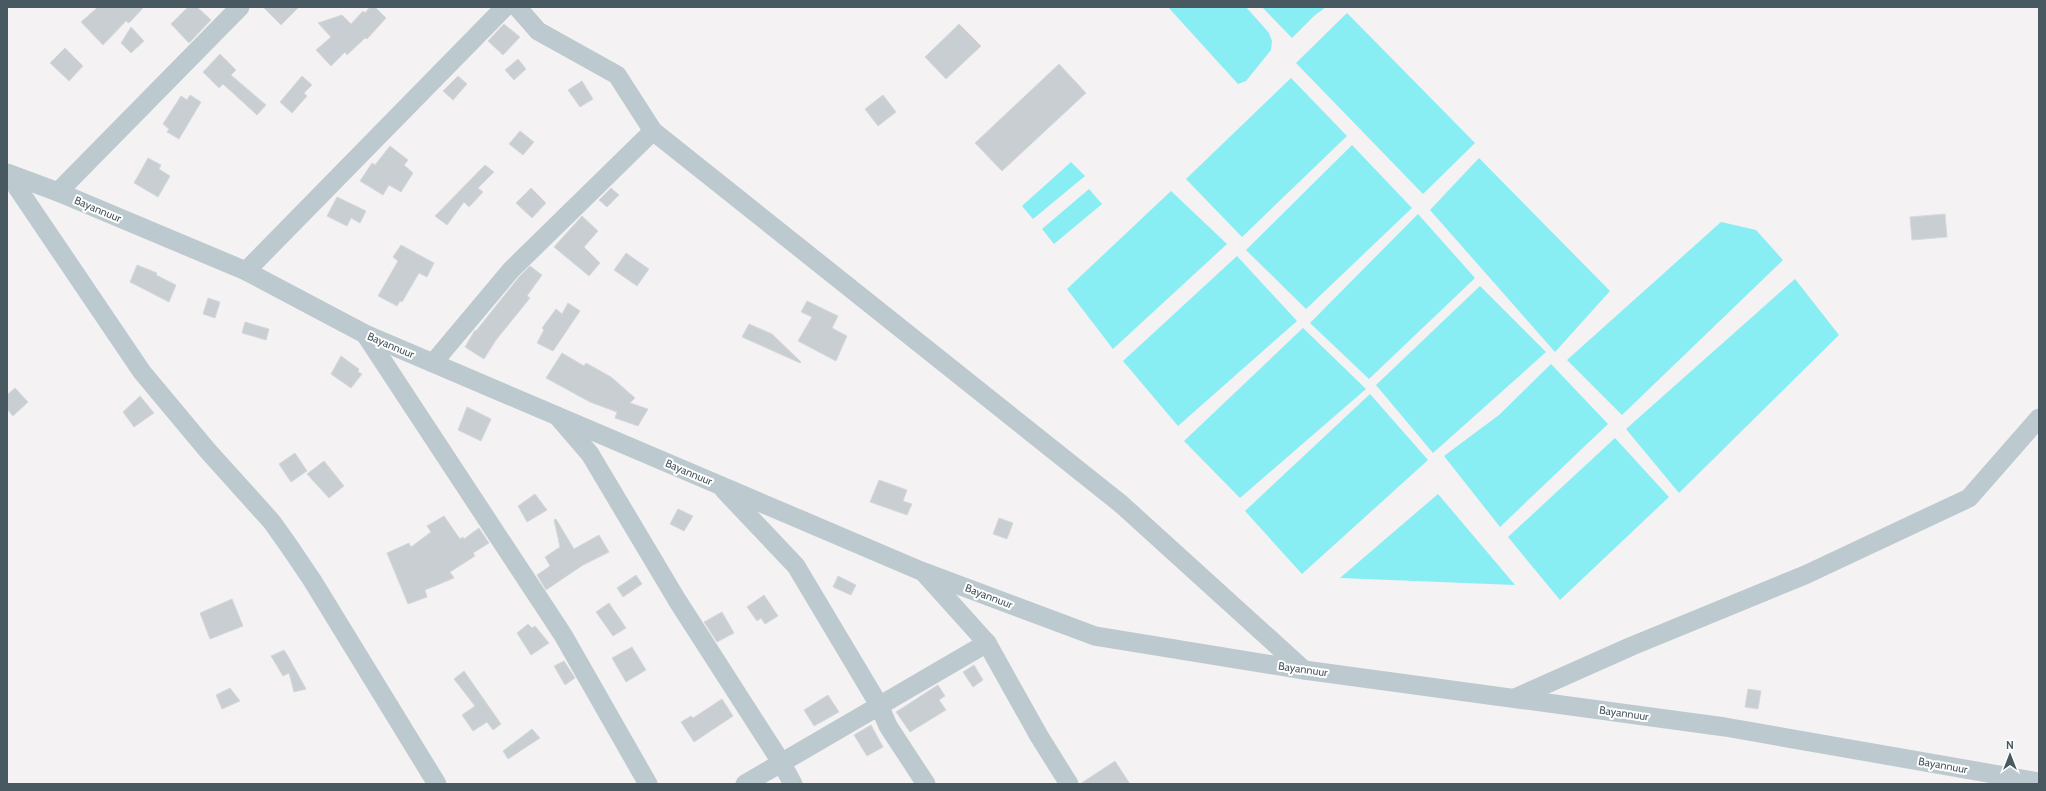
<svg xmlns="http://www.w3.org/2000/svg" width="2046" height="791" viewBox="0 0 2046 791" font-family="Cabin,sans-serif">
  <rect width="100%" height="100%" fill="#f4f2f2"/>
  <!-- water -->
  <g fill="#88eef4">
    <polygon points="1168,7 1246,7 1269,33 1272,41 1271,50 1246,81 1238,84"/>
    <polygon points="1262,7 1326,7 1314,16 1292,38"/>
    <polygon points="1347,13 1475,143 1423,194 1296,63"/>
    <polygon points="1291,78 1347,136 1242,237 1186,179"/>
    <polygon points="1352,145 1412,208 1306,309 1246,250"/>
    <polygon points="1479,158 1610,291 1555,352 1430,210"/>
    <polygon points="1071,162 1085,176 1033,219 1022,206"/>
    <polygon points="1089,189 1102,204 1054,244 1042,229"/>
    <polygon points="1171,191 1227,244 1113,349 1067,289"/>
    <polygon points="1418,214 1475,278 1369,379 1310,323"/>
    <polygon points="1721,222 1756,230 1783,260 1622,415 1567,360"/>
    <polygon points="1237,256 1297,321 1178,426 1123,361"/>
    <polygon points="1795,279 1839,335 1679,493 1626,429"/>
    <polygon points="1480,286 1546,352 1433,453 1376,385"/>
    <polygon points="1303,328 1366,389 1240,498 1184,441"/>
    <polygon points="1551,364 1608,424 1500,527 1444,456 1499,415"/>
    <polygon points="1370,394 1428,460 1302,574 1245,511"/>
    <polygon points="1615,438 1669,497 1560,600 1508,537"/>
    <polygon points="1438,494 1515,585 1340,578"/>
  </g>
  <!-- building -->
  <g fill="#c8ced2" stroke="#d5d9dd">
    <polygon points="98,7 144,7 129,23 126,21 103,45 81,22"/>
    <polygon points="188,7 197,7 211,20 189,43 171,24"/>
    <polygon points="263,7 299,7 281,25"/>
    <polygon points="370,7 375,7 386,18 367,39 365,38 347,55 345,52 331,66 316,50 331,37 318,23 342,15 351,24 363,11 365,13"/>
    <polygon points="504,24 520,37 503,55 488,41"/>
    <polygon points="959,24 981,46 946,79 925,57"/>
    <polygon points="131,27 144,41 131,53 121,43"/>
    <polygon points="65,48 83,66 69,81 50,63"/>
    <polygon points="220,54 236,70 231,75 266,105 257,115 223,84 219,88 203,72"/>
    <polygon points="518,59 526,69 514,80 505,70"/>
    <polygon points="1059,64 1086,93 1002,171 975,143"/>
    <polygon points="302,76 312,85 304,93 307,96 292,113 280,102"/>
    <polygon points="458,76 467,84 453,100 443,91"/>
    <polygon points="582,81 593,99 580,107 568,90"/>
    <polygon points="190,95 201,102 179,139 167,132 169,129 163,124 181,96 187,100"/>
    <polygon points="883,95 896,112 878,126 865,109"/>
    <polygon points="520,131 534,142 523,155 509,144"/>
    <polygon points="390,146 408,160 404,165 413,173 401,192 389,185 383,195 360,181 372,163 375,165"/>
    <polygon points="148,158 161,165 159,169 170,176 158,197 134,183"/>
    <polygon points="485,165 494,172 478,188 483,192 469,207 464,202 447,225 435,216"/>
    <polygon points="531,188 546,203 532,218 516,203"/>
    <polygon points="611,188 619,195 607,207 599,200"/>
    <polygon points="337,197 366,211 360,223 351,218 347,226 327,216"/>
    <polygon points="1945,214 1947,237 1912,240 1910,217"/>
    <polygon points="582,216 598,231 584,247 600,263 589,276 554,247"/>
    <polygon points="401,245 434,263 427,277 419,273 402,302 400,301 397,306 378,296 398,261 393,257"/>
    <polygon points="626,253 649,269 637,286 614,270"/>
    <polygon points="137,265 157,273 156,275 176,285 169,302 130,282"/>
    <polygon points="530,266 542,275 527,296 530,298 496,340 484,359 465,347 475,330 476,331 519,277"/>
    <polygon points="208,298 220,302 215,318 203,314"/>
    <polygon points="807,301 838,316 832,328 847,336 836,361 798,341 812,317 801,312"/>
    <polygon points="568,303 580,311 553,351 537,343 544,330 542,328 556,309 562,314"/>
    <polygon points="245,322 269,329 266,340 242,333"/>
    <polygon points="749,324 772,334 801,362 800,363 742,337"/>
    <polygon points="562,353 584,366 586,363 611,377 635,398 630,403 648,409 638,426 615,418 617,412 590,402 546,378"/>
    <polygon points="341,356 359,369 358,372 362,374 351,388 331,374"/>
    <polygon points="15,388 28,402 13,416 7,409 7,395"/>
    <polygon points="140,396 154,413 134,427 123,412"/>
    <polygon points="467,407 491,419 481,441 458,430"/>
    <polygon points="295,453 307,471 291,482 279,464"/>
    <polygon points="324,461 344,486 329,498 307,474"/>
    <polygon points="879,480 907,490 903,501 912,504 907,515 870,502"/>
    <polygon points="535,494 547,510 527,522 518,506"/>
    <polygon points="678,509 693,516 684,531 670,524"/>
    <polygon points="444,516 460,539 463,537 464,539 479,528 489,543 473,553 475,556 450,572 454,578 425,590 427,597 408,604 387,553 409,543 411,547 431,532 427,526"/>
    <polygon points="999,518 1013,523 1007,539 993,534"/>
    <polygon points="556,519 574,549 599,535 609,552 583,565 546,590 537,575 550,566 545,557 560,547 554,520"/>
    <polygon points="636,575 642,584 623,597 617,588"/>
    <polygon points="838,576 856,585 851,595 833,587"/>
    <polygon points="764,595 778,616 765,624 761,618 757,621 747,607"/>
    <polygon points="232,599 243,626 210,639 200,613"/>
    <polygon points="609,603 626,628 613,636 596,612"/>
    <polygon points="722,612 734,633 717,642 704,622"/>
    <polygon points="528,624 532,628 535,626 549,643 531,655 517,633"/>
    <polygon points="632,647 646,670 626,682 612,658"/>
    <polygon points="284,650 289,658 306,689 294,692 289,673 283,676 271,656"/>
    <polygon points="564,661 575,678 565,685 554,666"/>
    <polygon points="974,665 983,680 973,687 963,672"/>
    <polygon points="464,671 501,724 493,730 487,722 473,731 462,715 475,706 454,679"/>
    <polygon points="938,685 945,696 939,700 946,710 910,732 896,712"/>
    <polygon points="230,688 240,701 222,709 216,695"/>
    <polygon points="1748,689 1761,691 1758,709 1745,707"/>
    <polygon points="828,695 839,712 814,726 804,710"/>
    <polygon points="722,699 733,716 694,742 681,722 691,716 693,718"/>
    <polygon points="871,725 883,747 867,756 854,735"/>
    <polygon points="532,729 540,738 508,759 503,751"/>
    <polygon points="1115,761 1130,784 1080,784"/>
  </g>
  <g fill="none" stroke-linecap="round" stroke-linejoin="round">
    <!-- minor -->
    <g stroke="#bcc9cf" stroke-width="19">
      <polyline points="517,7 538,31 617,75 653,131 1121,504 1304,670"/>
      <polyline points="7,173 58,192 246,271 365,334 921,571 1095,636 1304,670 1725,727 2039,782"/>
      <polyline points="8,174 142,372 208,451 272,522 289,546 312,580 437,784"/>
      <polyline points="58,192 240,7"/>
      <polyline points="246,271 505,7"/>
      <polyline points="365,334 563,635 648,784"/>
      <polyline points="433,363 511,270 653,131"/>
      <polyline points="559,418 590,454 677,600 781,762 793,784"/>
      <polyline points="724,490 796,566 879,705 888,726 926,784"/>
      <polyline points="987,643 1039,736 1069,784"/>
      <polyline points="1515,698 1632,646 1805,575 1969,498 2039,418"/>
      <polyline points="745,784 987,643 924,573"/>
    </g>
  </g>
  <g text-anchor="middle" stroke-width="4" stroke-linejoin="round" paint-order="stroke">
    <!-- street labels -->
    <g font-size="11" fill="#485961" stroke="#fff">
      <text transform="translate(98 209) rotate(23)" y="4">Bayannuur</text>
      <text transform="translate(391 345) rotate(23)" y="4">Bayannuur</text>
      <text transform="translate(689 472) rotate(23)" y="4">Bayannuur</text>
      <text transform="translate(989 596) rotate(21)" y="4">Bayannuur</text>
      <text transform="translate(1303 669) rotate(8)" y="4">Bayannuur</text>
      <text transform="translate(1624 713) rotate(8)" y="4">Bayannuur</text>
      <text transform="translate(1943 765) rotate(10)" y="4">Bayannuur</text>
    </g>
  </g>
  <!-- border -->
  <rect width="2046" height="791" fill="none" stroke="#485961" stroke-width="16"/>
  <!-- north arrow -->
  <g transform="translate(2010 755)" stroke="#ffffff" stroke-width="3" paint-order="stroke">
  <path d="M0-3L7 15L0 10L-7 15Z" fill="#485961"/>
  <text y="-6" font-size="11" font-weight="bold" text-anchor="middle" fill="#485961">N</text>
  </g>
</svg>
